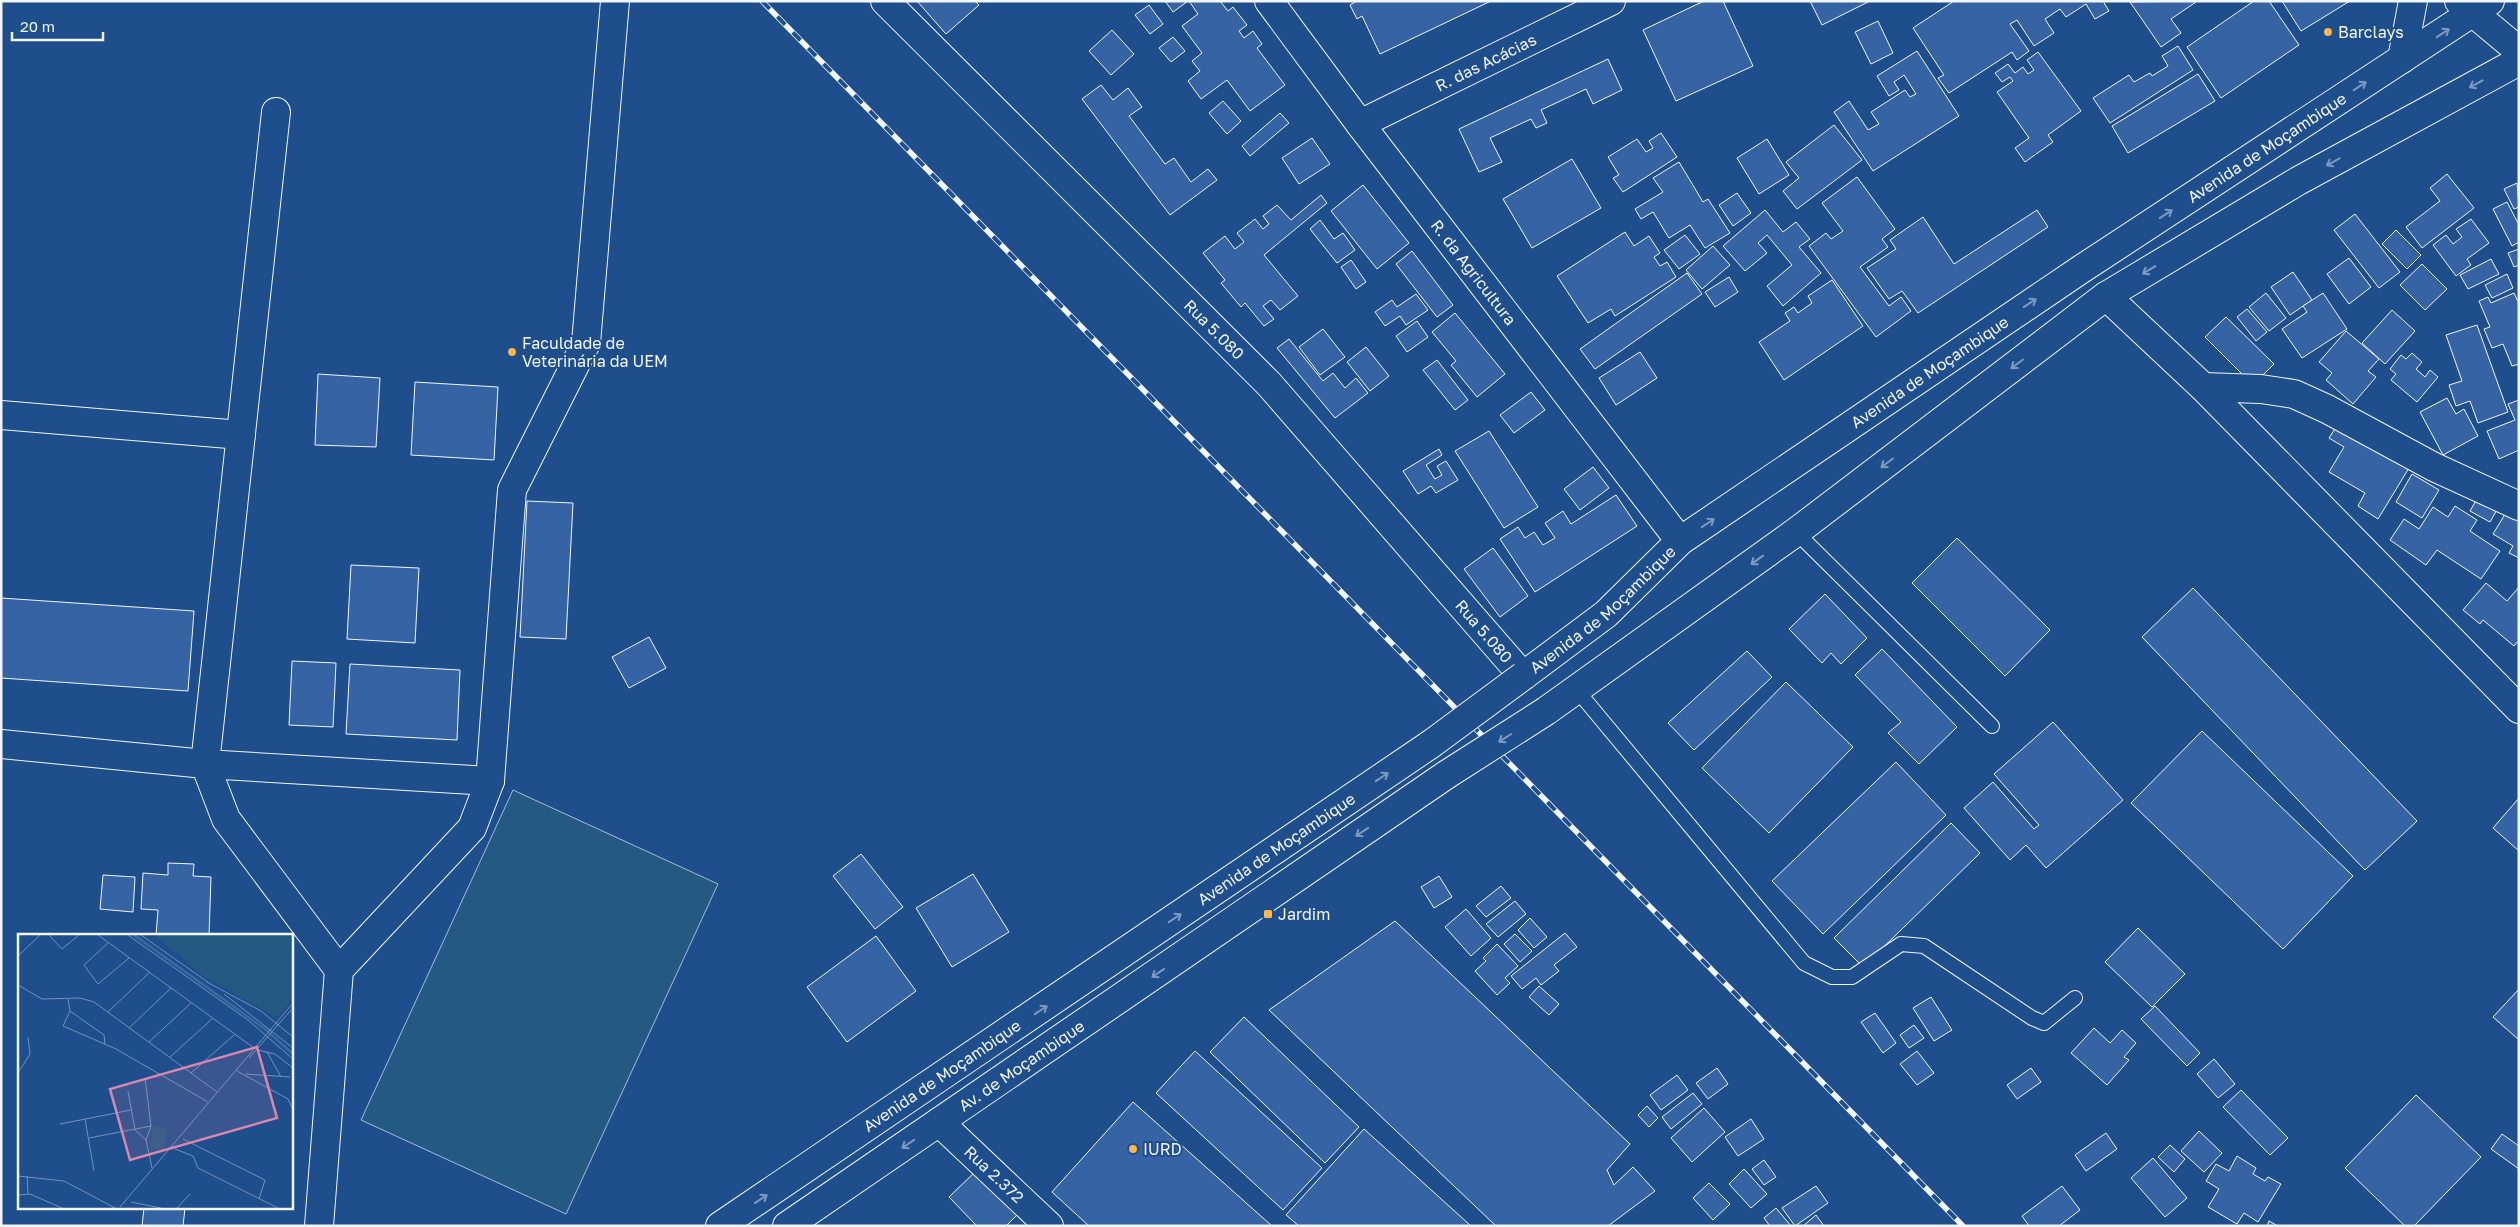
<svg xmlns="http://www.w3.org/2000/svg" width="2520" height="1227" viewBox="0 0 2520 1227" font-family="'Golos Text',sans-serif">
  <rect width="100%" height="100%" fill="#1f4e8c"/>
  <!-- green -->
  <polygon fill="#245a82" stroke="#a8bbd7" points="513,790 718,884 566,1214 361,1120"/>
  <!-- building -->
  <g fill="#3563a3" stroke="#f2f6ff">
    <polygon points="917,1 975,1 979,5 946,34"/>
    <polygon points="1165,1 1188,1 1173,12"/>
    <polygon points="1189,1 1220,1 1228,11 1233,7 1247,25 1239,31 1244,38 1253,31 1262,44 1257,48 1285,85 1250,111 1227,80 1201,99 1188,81 1200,71 1192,61 1202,53 1182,26 1198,14"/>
    <polygon points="1357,1 1491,1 1380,54 1362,16 1357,19 1350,5"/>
    <polygon points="1704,1 1723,1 1753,66 1676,101 1643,30"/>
    <polygon points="1810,1 1870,1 1822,25"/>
    <polygon points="1954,1 2103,1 2109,11 2095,19 2086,4 2066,17 2060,9 2045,19 2054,33 2034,46 2017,20 2010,24 2029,51 2017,60 2012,52 1949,93 1938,78 1944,75 1913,28"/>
    <polygon points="2254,1 2269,1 2299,45 2221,98 2187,47"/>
    <polygon points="2282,1 2350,1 2301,31"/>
    <polygon points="2130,2 2196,1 2196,2 2171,19 2181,33 2161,47"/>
    <polygon points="1149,5 1163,24 1150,34 1135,15"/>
    <polygon points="1878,21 1893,53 1871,64 1855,32"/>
    <polygon points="1112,30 1134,54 1111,75 1089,51"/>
    <polygon points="1173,37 1185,51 1171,62 1159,48"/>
    <polygon points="2178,46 2193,70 2110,123 2093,98 2129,75 2134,82 2150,73 2152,76 2168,66 2162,56"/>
    <polygon points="1917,51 1959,116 1873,171 1834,112 1849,101 1868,130 1879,124 1871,112 1905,90 1910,97 1916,94 1904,75 1894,82 1899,90 1889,96 1877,76"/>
    <polygon points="2038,52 2081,111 2048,135 2053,142 2025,162 2015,148 2029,138 1997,92 2013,81 2010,77 2002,82 1995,73 2008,64 2015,73 2023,67 2028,74 2034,70 2027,60"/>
    <polygon points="1608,59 1622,90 1593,104 1586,89 1541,110 1547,123 1536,128 1531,119 1490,138 1502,162 1479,172 1459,129"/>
    <polygon points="2198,74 2215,101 2128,153 2112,126"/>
    <polygon points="1101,85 1113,100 1128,88 1142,107 1129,116 1165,164 1174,158 1191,182 1208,169 1217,180 1170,215 1082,99"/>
    <polygon points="1223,101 1241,121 1227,134 1209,113"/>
    <polygon points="1280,113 1289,123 1250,156 1242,146"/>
    <polygon points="1834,125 1862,160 1797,209 1783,191 1799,178 1786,162"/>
    <polygon points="1661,133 1677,157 1623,192 1613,178 1619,175 1608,157 1637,139 1646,152 1653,148 1649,141"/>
    <polygon points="1312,138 1330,164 1299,184 1282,158"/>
    <polygon points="1767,139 1789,175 1759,194 1737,158"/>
    <polygon points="1572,159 1601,208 1532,248 1503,199"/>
    <polygon points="1679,162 1703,202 1708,199 1730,233 1705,248 1690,225 1669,238 1653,212 1641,219 1635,209 1663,192 1653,178"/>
    <polygon points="2447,174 2474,208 2422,248 2406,227 2440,201 2430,188"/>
    <polygon points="1857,177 1895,229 1882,239 1888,247 1860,267 1889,306 1901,297 1911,311 1876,337 1809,246 1826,233 1831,239 1843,231 1822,203"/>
    <polygon points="2517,183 2519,207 2514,209 2504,189"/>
    <polygon points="1363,185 1409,243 1377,269 1331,211"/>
    <polygon points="1737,193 1751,213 1733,226 1719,205"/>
    <polygon points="1321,195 1327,203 1264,255 1298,296 1280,310 1271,300 1263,306 1274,319 1264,326 1245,303 1241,307 1221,283 1225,280 1203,253 1225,236 1235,249 1244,242 1237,233 1255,219 1263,229 1269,224 1263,216 1277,205 1291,220"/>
    <polygon points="2507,202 2519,225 2519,242 2512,246 2493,209"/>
    <polygon points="1765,210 1783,232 1796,222 1810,239 1799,247 1821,273 1783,306 1767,286 1792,265 1767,235 1758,243 1767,253 1745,271 1723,246"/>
    <polygon points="2037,210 2048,227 1918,313 1902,291 1889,299 1867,268 1896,249 1890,240 1923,217 1954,264"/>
    <polygon points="2355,214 2400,272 2379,288 2334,230"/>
    <polygon points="2471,219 2489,243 2467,259 2471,265 2456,276 2433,245 2446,235 2453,244 2462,237 2456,229"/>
    <polygon points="1320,220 1334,239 1343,233 1355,250 1337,263 1310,229"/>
    <polygon points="2396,230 2421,255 2407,269 2382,244"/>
    <polygon points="1625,232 1634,246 1649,236 1660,253 1654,257 1660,266 1667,262 1676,277 1615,316 1611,309 1588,323 1557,276"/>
    <polygon points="1685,235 1700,254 1679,269 1664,250"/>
    <polygon points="1713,246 1730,265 1702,289 1686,270"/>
    <polygon points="2519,249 2519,265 2514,267 2508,253"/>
    <polygon points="1412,251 1453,305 1437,317 1396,264"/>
    <polygon points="2349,258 2371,287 2349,304 2327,274"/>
    <polygon points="2491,259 2499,274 2468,289 2460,275"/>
    <polygon points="1351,260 1366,282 1356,289 1341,267"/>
    <polygon points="2422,264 2447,289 2425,310 2400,285"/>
    <polygon points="2293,272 2312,300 2290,315 2271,287"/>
    <polygon points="1687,273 1702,294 1595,369 1580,349"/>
    <polygon points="2507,274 2513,288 2492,298 2485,285"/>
    <polygon points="1729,277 1738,292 1715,307 1705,292"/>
    <polygon points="1832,280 1863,326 1784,380 1759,342 1790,321 1785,313 1794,307 1798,313 1812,303 1808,296"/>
    <polygon points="2266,293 2286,318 2269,331 2249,307"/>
    <polygon points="2323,293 2347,329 2302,358 2282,329 2307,312 2303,306"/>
    <polygon points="2514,293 2519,304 2519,364 2512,366 2503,344 2492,348 2484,329 2490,327 2479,301 2488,297 2491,303"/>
    <polygon points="1416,294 1428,310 1406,325 1400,316 1385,326 1375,312 1392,300 1397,307"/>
    <polygon points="2247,309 2267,332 2256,341 2237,317"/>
    <polygon points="2392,310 2415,331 2385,364 2362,343"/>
    <polygon points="1455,313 1505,374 1477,397 1451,365 1456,361 1432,332"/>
    <polygon points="2226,317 2274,364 2253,385 2205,337"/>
    <polygon points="1417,321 1428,337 1407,352 1396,336"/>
    <polygon points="2477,325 2508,412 2478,423 2470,401 2456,406 2449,385 2462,381 2446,335"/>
    <polygon points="1323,329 1345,357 1320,375 1299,347"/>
    <polygon points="2346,331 2379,359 2368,371 2376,377 2353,404 2326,380 2332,373 2319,362"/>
    <polygon points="1289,339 1323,381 1333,373 1345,388 1356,378 1368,393 1335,418 1277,348"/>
    <polygon points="1366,347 1389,376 1370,391 1347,362"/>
    <polygon points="1640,352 1657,378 1616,405 1599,378"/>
    <polygon points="2412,353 2422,362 2416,369 2425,377 2430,370 2438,377 2417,402 2391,380 2396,374 2390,369 2401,355 2406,359"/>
    <polygon points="1437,360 1468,400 1455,410 1423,370"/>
    <polygon points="318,374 380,378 376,447 315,445"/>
    <polygon points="415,382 498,387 494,460 411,455"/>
    <polygon points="1531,392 1545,410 1514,433 1500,415"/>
    <polygon points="2447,398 2456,414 2464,409 2478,436 2443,455 2420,412"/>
    <polygon points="2519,400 2519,450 2499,459 2487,431 2515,420 2508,404"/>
    <polygon points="2340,421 2412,463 2378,519 2358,506 2365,493 2329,472 2344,447 2329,438"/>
    <polygon points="1489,431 1538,507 1504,528 1455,451"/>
    <polygon points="1439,449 1442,455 1426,465 1435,479 1442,475 1437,466 1446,461 1458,480 1436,493 1431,486 1418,494 1403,471"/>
    <polygon points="1593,467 1609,488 1580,510 1564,489"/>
    <polygon points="2412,474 2439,490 2422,518 2396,502"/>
    <polygon points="1616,495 1637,526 1535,592 1500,539 1518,527 1525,538 1534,532 1543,545 1555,538 1545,523 1563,511 1571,524"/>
    <polygon points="2478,497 2498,508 2490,522 2470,511"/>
    <polygon points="527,501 573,503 566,639 520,637"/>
    <polygon points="2455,506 2477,520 2470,531 2500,551 2481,579 2437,550 2426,565 2390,540 2404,519 2419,529 2433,507 2448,517"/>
    <polygon points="2510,506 2519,511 2519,558 2509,553 2513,546 2493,534"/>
    <polygon points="1957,538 2050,630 2005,676 1912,583"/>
    <polygon points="1493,548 1528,596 1500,617 1464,569"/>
    <polygon points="351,565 419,568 415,643 347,639"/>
    <polygon points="2486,583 2507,601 2519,587 2519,640 2514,646 2483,620 2480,624 2463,610"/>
    <polygon points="2193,588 2417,821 2365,870 2142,637"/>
    <polygon points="1825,594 1867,638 1841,664 1831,653 1822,663 1789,629"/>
    <polygon points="1,598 194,611 188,691 1,678"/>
    <polygon points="649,637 666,668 629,688 612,657"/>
    <polygon points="1882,649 1957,727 1919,764 1888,733 1901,722 1855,675"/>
    <polygon points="1747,651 1772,677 1694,750 1668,723"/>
    <polygon points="292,661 336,663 333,727 289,725"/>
    <polygon points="350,664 460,670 457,740 346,734"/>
    <polygon points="1786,682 1853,747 1769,833 1702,768"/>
    <polygon points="2053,722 2123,800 2046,868 2026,845 2010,860 1964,808 1993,782 2034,829 2039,825 1994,774"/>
    <polygon points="2202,731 2353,876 2283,949 2131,803"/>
    <polygon points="1896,762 1946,815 1823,934 1772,881"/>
    <polygon points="2519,798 2519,851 2493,828"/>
    <polygon points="1951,823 1980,853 1863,967 1834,938"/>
    <polygon points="861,854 903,907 875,929 833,876"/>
    <polygon points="168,863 194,864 193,876 211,877 209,936 156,936 158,910 141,909 143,873 168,875"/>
    <polygon points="973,874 1009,932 952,967 916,908"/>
    <polygon points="103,875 135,877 133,912 100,909"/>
    <polygon points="1439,876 1452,897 1434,908 1421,887"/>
    <polygon points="1501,886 1511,898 1486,917 1476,906"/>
    <polygon points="1515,901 1526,914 1498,937 1486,924"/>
    <polygon points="1466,909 1491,938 1471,956 1445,927"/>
    <polygon points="1530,918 1547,937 1534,948 1518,930"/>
    <polygon points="1395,921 1630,1144 1607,1170 1614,1185 1633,1167 1655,1191 1608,1226 1496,1226 1269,1010"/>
    <polygon points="2138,928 2185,974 2152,1007 2105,962"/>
    <polygon points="1565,933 1577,947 1554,965 1559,971 1541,985 1536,978 1522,989 1511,976"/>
    <polygon points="1515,934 1532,951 1520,962 1504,944"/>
    <polygon points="876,936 916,991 847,1042 807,987"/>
    <polygon points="1497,944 1518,966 1505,978 1510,983 1497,995 1475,971 1486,961 1483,958"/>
    <polygon points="1539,986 1559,1004 1549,1015 1529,997"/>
    <polygon points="2519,989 2519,1040 2493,1017"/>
    <polygon points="1931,997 1952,1030 1934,1041 1913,1008"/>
    <polygon points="2155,1006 2200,1053 2187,1066 2141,1019"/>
    <polygon points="1875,1013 1896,1043 1883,1053 1861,1022"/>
    <polygon points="1244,1017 1359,1127 1325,1163 1210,1052"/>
    <polygon points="1914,1025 1924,1038 1909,1048 1900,1035"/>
    <polygon points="2094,1028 2110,1043 2122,1030 2136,1043 2124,1057 2129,1060 2107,1085 2071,1053"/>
    <polygon points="1195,1051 1322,1168 1283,1210 1156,1093"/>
    <polygon points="1917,1051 1934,1073 1917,1085 1900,1064"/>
    <polygon points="2214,1059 2235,1084 2218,1098 2197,1074"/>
    <polygon points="1717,1068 1728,1084 1708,1099 1696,1083"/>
    <polygon points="2031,1068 2041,1082 2017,1099 2007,1085"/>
    <polygon points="1677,1075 1688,1090 1661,1110 1650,1095"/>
    <polygon points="2241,1090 2288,1138 2270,1155 2223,1107"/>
    <polygon points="1693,1093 1702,1104 1671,1129 1662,1117"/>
    <polygon points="2416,1095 2481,1157 2414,1226 2405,1226 2345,1168"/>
    <polygon points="1133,1102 1272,1226 1089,1226 1052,1192"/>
    <polygon points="1647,1106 1658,1118 1649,1127 1638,1115"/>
    <polygon points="1704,1108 1725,1132 1692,1162 1671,1138"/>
    <polygon points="1751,1119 1764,1139 1738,1156 1725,1137"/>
    <polygon points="1364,1129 1471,1226 1299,1226 1286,1215"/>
    <polygon points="2199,1131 2222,1153 2204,1172 2181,1151"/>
    <polygon points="2106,1133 2117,1149 2086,1171 2075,1155"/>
    <polygon points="2502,1134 2519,1146 2519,1169 2491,1149"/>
    <polygon points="2170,1145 2185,1159 2174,1172 2158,1157"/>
    <polygon points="2237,1156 2256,1168 2253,1174 2265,1181 2268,1177 2281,1184 2258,1222 2244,1213 2237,1224 2208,1207 2219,1189 2206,1181 2216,1164 2229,1171"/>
    <polygon points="2153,1158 2187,1198 2165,1217 2131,1178"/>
    <polygon points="1764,1160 1776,1177 1764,1185 1752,1169"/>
    <polygon points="1744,1169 1767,1194 1751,1208 1729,1184"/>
    <polygon points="975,1172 1017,1215 1006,1226 977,1226 949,1197"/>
    <polygon points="1709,1183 1730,1204 1713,1220 1693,1198"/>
    <polygon points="1816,1186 1828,1203 1795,1226 1782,1208"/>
    <polygon points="2062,1186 2080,1210 2059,1226 2029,1226 2022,1216"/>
    <polygon points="144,1208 185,1208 183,1226 142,1226"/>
    <polygon points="1776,1208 1791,1226 1770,1226 1764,1218"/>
    <polygon points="1816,1215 1824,1226 1803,1226"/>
    <polygon points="2269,1221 2278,1226 2267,1226"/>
  </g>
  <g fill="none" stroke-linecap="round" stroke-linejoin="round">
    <defs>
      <g id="lane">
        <polyline points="1796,532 1992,726"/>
        <polyline points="1576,689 1804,963 1832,977 1852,977 1901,944 1924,946 2032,1018 2044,1023 2075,998"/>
      </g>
      <g id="street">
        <path id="s1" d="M 885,1 L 1269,384 L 1523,676"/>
        <path id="s2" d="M 1269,1 L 1360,124 L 1680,541"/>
        <polyline points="2459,1 2519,51"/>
        <polyline points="276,112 205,764 226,819 339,970"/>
        <path id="s3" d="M 1360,124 L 1611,1"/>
        <polyline points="2106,296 2203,387 2519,709"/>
        <polyline points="2203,387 2261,389 2294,394 2327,409 2434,467 2519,506"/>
        <polyline points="1,415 241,435"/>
        <polyline points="1,744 205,764 490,781"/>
        <path id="s4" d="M 939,1122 L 1049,1226"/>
        <polyline points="319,1226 339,970 472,828 490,781 512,490 586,343 615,1"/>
      </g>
      <g id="highway">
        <polyline points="2402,59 2413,1"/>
        <path id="s5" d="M 1523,676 L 1606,614 L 1680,541 L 2080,270 L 2490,1"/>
        <polyline points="1546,711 1796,532 2106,296 2298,181 2519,61"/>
        <path id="s6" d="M 720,1226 L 1431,744"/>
        <path id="s7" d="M 787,1226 L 1446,775"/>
      </g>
    </defs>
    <!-- lane casing -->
    <use href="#lane" stroke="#f2f6ff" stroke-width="16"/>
    <!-- street casing -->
    <use href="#street" stroke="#f2f6ff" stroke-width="30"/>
    <!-- highway casing -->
    <use href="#highway" stroke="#f2f6ff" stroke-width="30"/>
    <!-- lane -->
    <use href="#lane" stroke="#1f4e8c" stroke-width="14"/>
    <!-- street -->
    <use href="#street" stroke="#1f4e8c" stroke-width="28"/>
    <!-- highway -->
    <use href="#highway" stroke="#1f4e8c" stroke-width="28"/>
    <defs>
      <polyline id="rail" points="762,1 1963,1226"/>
    </defs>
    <!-- rail casing -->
    <use href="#rail" stroke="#f2f6ff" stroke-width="5.5"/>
    <!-- rail -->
    <use href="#rail" stroke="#1f4e8c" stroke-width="4" stroke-dasharray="11" stroke-linecap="butt"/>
    <defs>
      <g id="highway-bridge">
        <polyline points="1431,744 1523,676"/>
        <polyline points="1446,775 1546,711"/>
      </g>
    </defs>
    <!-- highway-bridge casing -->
    <use href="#highway-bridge" stroke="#f2f6ff" stroke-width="30" stroke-linecap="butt"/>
    <!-- highway-bridge -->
    <use href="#highway-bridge" stroke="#1f4e8c" stroke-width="28"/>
  </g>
  <!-- one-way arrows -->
  <defs><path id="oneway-shaft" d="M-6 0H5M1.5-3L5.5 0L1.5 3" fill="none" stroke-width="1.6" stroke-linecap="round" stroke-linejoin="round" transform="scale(1.25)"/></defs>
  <g stroke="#7e9ac0">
    <use href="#oneway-shaft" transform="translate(2443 33) rotate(-33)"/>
    <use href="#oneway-shaft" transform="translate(2476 84) rotate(151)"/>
    <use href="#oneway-shaft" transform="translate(2360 86) rotate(-33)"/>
    <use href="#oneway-shaft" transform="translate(2333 162) rotate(151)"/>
    <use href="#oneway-shaft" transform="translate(2166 214) rotate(-33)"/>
    <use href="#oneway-shaft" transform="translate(2149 270) rotate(149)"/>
    <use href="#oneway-shaft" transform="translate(2030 303) rotate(-34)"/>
    <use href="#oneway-shaft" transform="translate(2017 364) rotate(143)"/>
    <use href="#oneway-shaft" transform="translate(1887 463) rotate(143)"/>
    <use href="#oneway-shaft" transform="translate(1708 523) rotate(-34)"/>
    <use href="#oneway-shaft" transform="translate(1757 560) rotate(144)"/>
    <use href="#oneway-shaft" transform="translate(1505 738) rotate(148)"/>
    <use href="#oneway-shaft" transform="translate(1382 777) rotate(-34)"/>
    <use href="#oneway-shaft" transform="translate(1362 832) rotate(146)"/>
    <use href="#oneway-shaft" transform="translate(1175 918) rotate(-34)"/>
    <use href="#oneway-shaft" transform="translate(1158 973) rotate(146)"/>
    <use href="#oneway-shaft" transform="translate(1041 1010) rotate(-34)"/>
    <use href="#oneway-shaft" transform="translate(908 1144) rotate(146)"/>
    <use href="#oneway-shaft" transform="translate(761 1199) rotate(-34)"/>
  </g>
  <!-- markers -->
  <g fill="#ffb74d" stroke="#1f4e8c" stroke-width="2">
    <circle cx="2328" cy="32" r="5"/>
    <circle cx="512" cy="352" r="5"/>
    <rect x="1263" y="909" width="10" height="10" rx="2.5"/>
    <circle cx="1133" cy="1149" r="5"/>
  </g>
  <g text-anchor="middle" stroke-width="4" stroke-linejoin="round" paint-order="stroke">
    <!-- poi labels -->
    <g font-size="16" fill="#f2f6ff" stroke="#1f4e8c" text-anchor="start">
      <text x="2338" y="38">Barclays</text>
      <text x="522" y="349">Faculdade de<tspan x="522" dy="18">Veterinária da UEM</tspan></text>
      <text x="1278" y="920">Jardim</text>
      <text x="1143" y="1155">IURD</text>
    </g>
    <!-- street labels -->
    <g font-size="16" fill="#f2f6ff" stroke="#1f4e8c">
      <text dy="6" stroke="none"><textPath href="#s3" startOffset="140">R. das Acácias</textPath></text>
      <text dy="6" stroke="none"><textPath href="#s5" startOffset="914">Avenida de Moçambique</textPath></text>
      <text dy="6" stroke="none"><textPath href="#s2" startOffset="340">R. da Agricultura</textPath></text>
      <text dy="6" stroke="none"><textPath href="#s1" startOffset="465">Rua 5.080</textPath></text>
      <text dy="6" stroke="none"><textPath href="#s5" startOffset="509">Avenida de Moçambique</textPath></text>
      <text dy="6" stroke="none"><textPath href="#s5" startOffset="104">Avenida de Moçambique</textPath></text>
      <text dy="6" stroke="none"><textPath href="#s1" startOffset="870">Rua 5.080</textPath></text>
      <text dy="6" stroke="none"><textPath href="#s6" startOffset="672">Avenida de Moçambique</textPath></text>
      <text dy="6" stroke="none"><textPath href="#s7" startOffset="284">Av. de Moçambique</textPath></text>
      <text dy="6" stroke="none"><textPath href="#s6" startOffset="268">Avenida de Moçambique</textPath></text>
      <text dy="6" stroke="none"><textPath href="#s4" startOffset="76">Rua 2.372</textPath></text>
    </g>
  </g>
  <!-- overview -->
  <g transform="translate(18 934)">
    <rect width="275" height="275" fill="#1f4e8c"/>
    <path d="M 137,1 L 275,1 L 275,64 L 262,81 L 256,82 L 184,41 ZM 135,192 L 148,194 L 145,216 L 132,214 Z" fill="#245a82"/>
    <path fill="none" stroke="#3b69a3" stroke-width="2.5" d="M 116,1 L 247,95 L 275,120"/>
    <path fill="none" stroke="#7391ba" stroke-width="1" d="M 31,1 L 44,15 L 61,1M 80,1 L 236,114M 110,1 L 230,86 L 275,125M 123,1 L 191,49M 90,9 L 66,31 L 80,50 L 111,24M 0,22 L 22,1M 189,48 L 243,77 L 275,103M 0,51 L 24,65 L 62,64 L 76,68 L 199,158M 206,60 L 275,114M 50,65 L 52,77 L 86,101 L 87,110M 52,77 L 45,92 L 98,115 L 190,168M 90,78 L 132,38M 111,94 L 153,54M 131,108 L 173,69M 240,116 L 257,120 L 275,134M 249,118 L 263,143M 152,123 L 194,85M 231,124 L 273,76M 219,137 L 270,165 L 275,176M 0,139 L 12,120 L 10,103M 173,139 L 216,101M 228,140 L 272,143M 127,144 L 133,192 L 128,206 L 134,234M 110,157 L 117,196 L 128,206M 67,185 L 76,237M 42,190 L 113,176M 71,204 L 133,192M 165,205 L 247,246 L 241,265M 157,215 L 175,222 L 180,234 L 260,274M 0,242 L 46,247 L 97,274M 9,242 L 10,260M 0,261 L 12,260 L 44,274M 113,268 L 143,274M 102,273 L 275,69M 159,274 L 172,260"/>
    <path fill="#da87ad" fill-opacity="0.15" stroke="#da87ad" stroke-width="2.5" d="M 239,113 L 259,184 L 112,226 L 92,155 Z"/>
    <rect width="275" height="275" fill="none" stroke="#f2f6ff" stroke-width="2.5"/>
  </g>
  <!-- border -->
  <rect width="2520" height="1227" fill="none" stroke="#f2f6ff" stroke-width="5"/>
  <!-- scale -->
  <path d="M12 32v8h91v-8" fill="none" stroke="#f2f6ff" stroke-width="2.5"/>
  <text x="20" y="32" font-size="15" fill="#f2f6ff" stroke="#1f4e8c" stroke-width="4" paint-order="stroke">20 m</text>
</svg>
